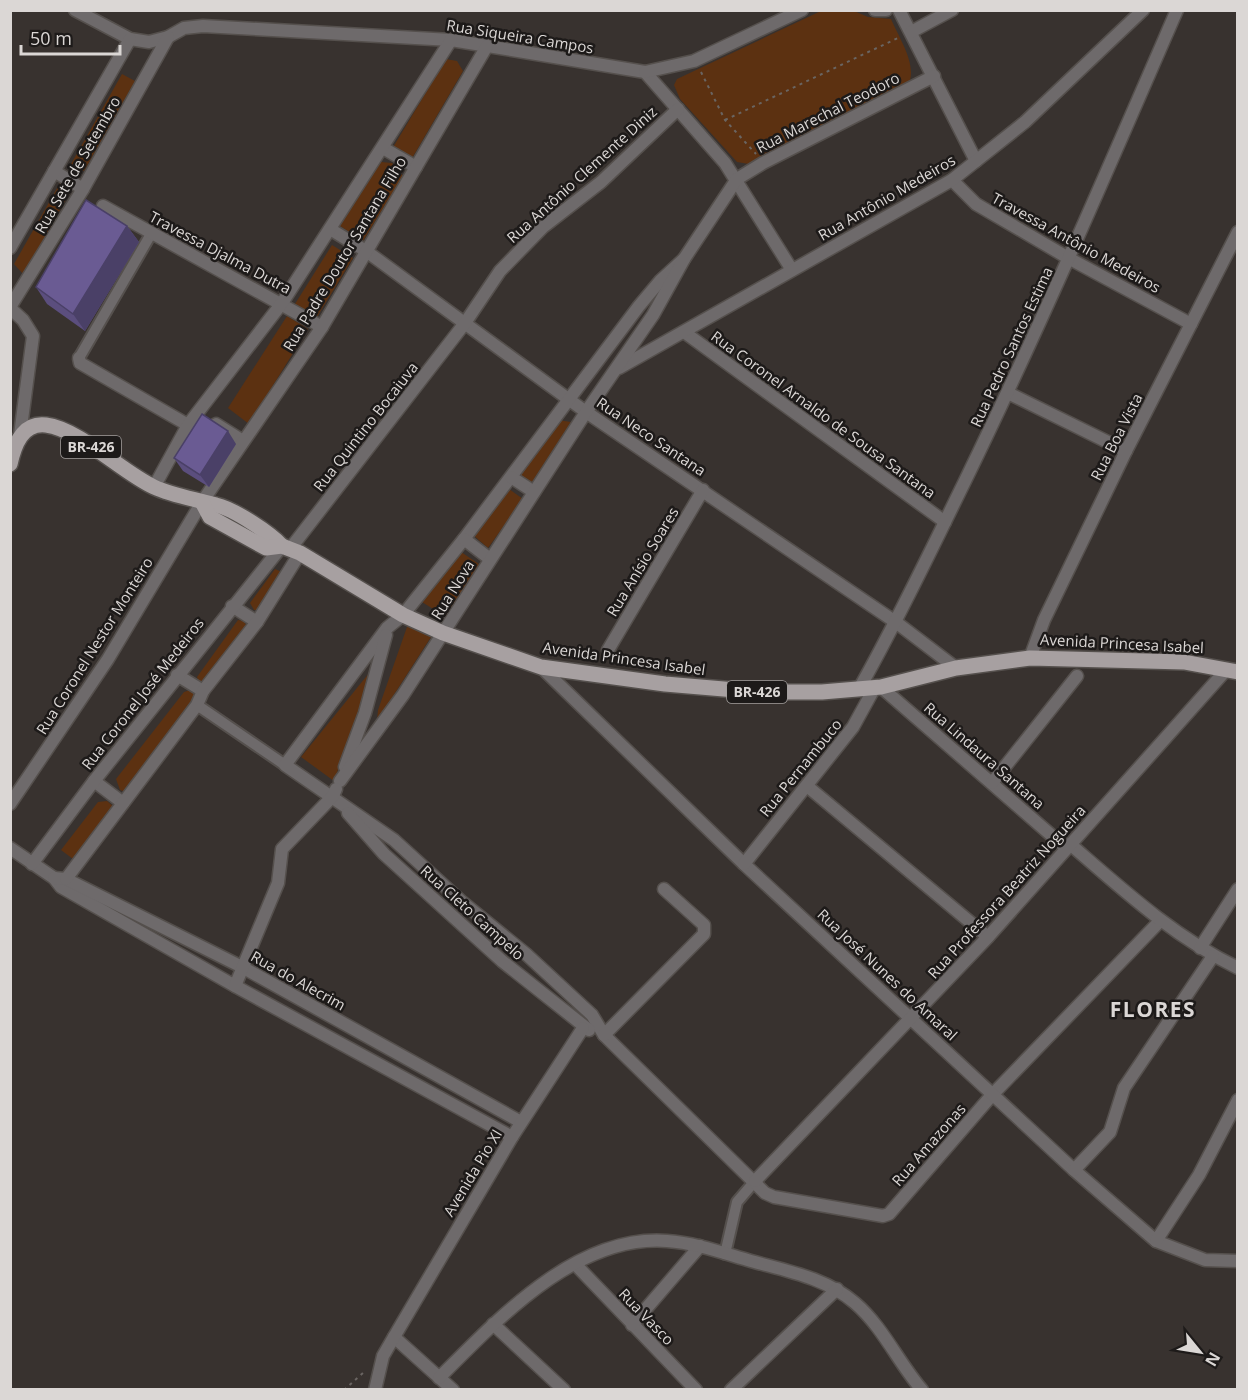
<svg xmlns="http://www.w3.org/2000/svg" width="1248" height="1400" viewBox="0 0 1248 1400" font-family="'Open Sans',sans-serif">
  <rect width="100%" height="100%" fill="#38322f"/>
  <!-- green -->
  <g fill="#5c3111">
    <path d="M 821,11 L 854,11 L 868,17 L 891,19 C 899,38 917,64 909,83 L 749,164 L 737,162 L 680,99 L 674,85 L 677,79 Z"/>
    <polygon points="446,59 457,61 463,71 411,160 392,149"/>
    <polygon points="122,74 135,81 84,171 71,164"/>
    <polygon points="381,162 392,163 403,176 363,241 340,226"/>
    <polygon points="60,183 71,190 24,275 14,264"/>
    <polygon points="332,245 353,258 317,317 295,304"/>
    <polygon points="287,316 308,329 249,424 228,408"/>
    <polygon points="558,420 571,422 532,482 518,475"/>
    <polygon points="509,489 523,499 488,548 473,535"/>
    <polygon points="461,552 479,564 446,617 422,602"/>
    <polygon points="275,569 282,572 258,610 254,610 250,603"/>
    <polygon points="238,620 244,621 247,627 202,684 199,682 197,677"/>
    <polygon points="411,624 430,633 431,637 377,721 378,710 407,627"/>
    <polygon points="374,667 334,781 301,757"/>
    <polygon points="190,690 196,696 126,792 120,790 116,779 184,692"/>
    <polygon points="107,801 114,807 81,865 61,850 98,802"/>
  </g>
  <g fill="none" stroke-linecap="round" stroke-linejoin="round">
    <defs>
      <g id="pedestrian">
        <polyline points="79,358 151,234"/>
        <polyline points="197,705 285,765"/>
        <polyline points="725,1254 737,1202 755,1181"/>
      </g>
      <g id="minor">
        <polyline points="75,10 130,39 149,42 168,37 184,28 203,26 451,40 645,72 725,163 792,270"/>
        <polyline points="875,10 886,10"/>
        <polyline points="899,10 976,161"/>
        <polyline points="911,32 952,10"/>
        <polyline points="645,72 694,61 802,10"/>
        <polyline points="383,148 416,167"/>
        <polyline points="54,171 83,189"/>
        <polyline points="952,180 976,204 1070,259 1191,324"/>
        <polyline points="103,206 322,327"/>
        <polyline points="330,229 366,251 586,412 897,623 956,668"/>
        <polyline points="10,248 130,39"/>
        <polyline points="684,259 660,281 639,306 464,539 403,615 387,628 285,765 394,840 461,901 526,954 592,1015 604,1035 765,1193 774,1197 883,1216 889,1214 992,1095 1160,921"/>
        <polyline points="10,307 83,189 168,37"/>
        <polyline points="10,308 23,320 33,336 20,435"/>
        <polyline points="684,332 945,522"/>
        <polyline points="79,358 80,363 188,425"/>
        <polyline points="619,368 952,180 1025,122 1143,10"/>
        <polyline points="1008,393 1126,451"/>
        <polyline points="216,424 243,441"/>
        <polyline points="511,477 534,492"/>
        <polyline points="154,487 188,425 282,303 451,40"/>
        <polyline points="464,539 490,559"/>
        <polyline points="290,549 465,323 500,271 543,227 601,182 678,109"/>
        <polyline points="232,606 257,622"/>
        <polyline points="608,650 703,490"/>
        <polyline points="1030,658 1044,620 1126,451 1238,232"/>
        <polyline points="541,667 744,864 1074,1170 1156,1241 1205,1260 1238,1261"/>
        <polyline points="177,675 203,691"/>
        <polyline points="881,687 1066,848"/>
        <path d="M 859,689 C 897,622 930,552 964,483 C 1040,327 1108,169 1177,10"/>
        <polyline points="345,767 365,713 386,635"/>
        <polyline points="94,781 123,803"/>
        <polyline points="340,781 403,695 586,412 653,315 684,259 737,179 763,163 934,76"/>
        <polyline points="992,783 1077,676"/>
        <polyline points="807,786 988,937"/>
        <polyline points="10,804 108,659 202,502 322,327 487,46"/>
        <polyline points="348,813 384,854 502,961 589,1030"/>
        <path d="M 1070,844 C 1123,890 1174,937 1238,968"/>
        <polyline points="10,848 54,878 61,887 235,986 512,1137"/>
        <polyline points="32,864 94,781 282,546"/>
        <polyline points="744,864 853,727 875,687"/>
        <polyline points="54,878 66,879 242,967 521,1122"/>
        <polyline points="66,879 197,705 203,691 257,622 300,553"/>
        <polyline points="1200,948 1238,889"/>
        <polyline points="235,986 278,883 282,849 333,796 336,789"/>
        <polyline points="604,1035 704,934 704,925 664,889"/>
        <polyline points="1074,1170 1110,1132 1124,1088 1213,956"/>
        <polyline points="755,1181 988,937 1227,669"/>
        <polyline points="1156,1241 1199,1175 1238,1100"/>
        <polyline points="575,1264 696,1390"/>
        <polyline points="493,1324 564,1390"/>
        <polyline points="632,1325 700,1246"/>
        <polyline points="394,1337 453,1390"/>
        <path d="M 439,1378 C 497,1320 576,1234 667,1241 C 696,1243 723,1253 751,1261 C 787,1271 826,1278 855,1303 C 883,1327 898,1362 922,1390"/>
        <polyline points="375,1390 383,1356 394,1337 512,1137 583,1028"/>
        <polyline points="731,1390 837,1289"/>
      </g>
      <g id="primary">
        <path d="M 10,464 C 14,446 22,422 46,425 C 79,429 123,473 154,487 C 173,496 196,499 216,505 C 234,509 270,533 282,546"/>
        <polyline points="202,502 210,517 266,548 282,546 300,553 403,615 443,633 541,667 665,684 759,692 822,692 881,687 956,668 1030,658 1184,662 1238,672"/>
      </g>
    </defs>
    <!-- pedestrian casing -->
    <use href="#pedestrian" stroke="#55504d" stroke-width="14"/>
    <!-- minor casing -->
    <use href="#minor" stroke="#55504d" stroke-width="15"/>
    <!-- primary casing -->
    <use href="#primary" stroke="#55504d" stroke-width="18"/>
    <!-- path -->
    <g stroke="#6a6562" stroke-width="2" stroke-dasharray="3 4.5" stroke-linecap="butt">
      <polyline points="701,72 725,120 756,154"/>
      <polyline points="725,120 900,37"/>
      <polyline points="344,1390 365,1371"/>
    </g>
    <!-- pedestrian -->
    <use href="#pedestrian" stroke="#6e6a6b" stroke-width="10"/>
    <!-- minor -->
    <use href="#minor" stroke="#6e6a6b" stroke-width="12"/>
    <!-- primary -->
    <use href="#primary" stroke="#a7a0a1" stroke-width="15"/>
  </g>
  <!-- wall -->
  <g fill="#5b4e7e">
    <polygon points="127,226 139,242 85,331 47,304 36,287"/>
    <polygon points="236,444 209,487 183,471 174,458"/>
  </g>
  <!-- shaded-wall -->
  <g fill="#4a4067">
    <polygon points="127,226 139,242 85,331 73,314"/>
    <polygon points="228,431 236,444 209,487 200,475"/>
  </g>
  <!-- building -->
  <g fill="#6a5b93" stroke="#4a4067" stroke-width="1.5">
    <polygon points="86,200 127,226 73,314 36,287"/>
    <polygon points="202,414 228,431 200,475 174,458"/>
  </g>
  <g text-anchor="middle" stroke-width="5" stroke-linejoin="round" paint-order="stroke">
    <!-- shield labels -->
    <g fill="#1d1a19" stroke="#a29e9d" stroke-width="1.5">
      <rect x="61" y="436" width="60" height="22" rx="4.5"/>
      <rect x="727" y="681" width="60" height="22" rx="4.5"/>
    </g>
    <g font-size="14" font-weight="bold" fill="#dbd7d5">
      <text x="91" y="452">BR-426</text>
      <text x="757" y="697">BR-426</text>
    </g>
    <!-- street labels -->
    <g font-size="15" fill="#dbd7d5" stroke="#1d1a19">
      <text transform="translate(520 37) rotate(9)" y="5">Rua Siqueira Campos</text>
      <text transform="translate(828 113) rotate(-27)" y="5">Rua Marechal Teodoro</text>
      <text transform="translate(78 165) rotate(-60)" y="5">Rua Sete de Setembro</text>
      <text transform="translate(582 175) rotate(-42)" y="5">Rua Antônio Clemente Diniz</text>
      <text transform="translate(887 198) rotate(-30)" y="5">Rua Antônio Medeiros</text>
      <text transform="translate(1076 243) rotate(29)" y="5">Travessa Antônio Medeiros</text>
      <text transform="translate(220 253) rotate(28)" y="5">Travessa Djalma Dutra</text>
      <text transform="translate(345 254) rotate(-59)" y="5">Rua Padre Doutor Santana Filho</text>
      <text transform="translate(1012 347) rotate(-65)" y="5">Rua Pedro Santos Estima</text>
      <text transform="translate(823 415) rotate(36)" y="5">Rua Coronel Arnaldo de Sousa Santana</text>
      <text transform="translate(366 427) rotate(-52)" y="5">Rua Quintino Bocaiuva</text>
      <text transform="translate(651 437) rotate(34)" y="5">Rua Neco Santana</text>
      <text transform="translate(1117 437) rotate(-63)" y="5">Rua Boa Vista</text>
      <text transform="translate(643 562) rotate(-59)" y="5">Rua Anísio Soares</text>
      <text transform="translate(453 590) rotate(-58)" y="5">Rua Nova</text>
      <text transform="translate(1122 644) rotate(3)" y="5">Avenida Princesa Isabel</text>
      <text transform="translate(95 646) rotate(-58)" y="5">Rua Coronel Nestor Monteiro</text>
      <text transform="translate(624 659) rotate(8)" y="5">Avenida Princesa Isabel</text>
      <text transform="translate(143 694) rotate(-52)" y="5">Rua Coronel José Medeiros</text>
      <text transform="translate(984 756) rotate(41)" y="5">Rua Lindaura Santana</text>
      <text transform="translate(801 768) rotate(-51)" y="5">Rua Pernambuco</text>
      <text transform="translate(1007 892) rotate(-48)" y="5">Rua Professora Beatriz Nogueira</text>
      <text transform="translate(472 913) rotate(42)" y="5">Rua Cleto Campelo</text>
      <text transform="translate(887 975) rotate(43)" y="5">Rua José Nunes do Amaral</text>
      <text transform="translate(298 981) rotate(29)" y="5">Rua do Alecrim</text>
      <text transform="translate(929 1145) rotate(-49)" y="5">Rua Amazonas</text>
      <text transform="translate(473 1173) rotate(-59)" y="5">Avenida Pio XI</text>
      <text transform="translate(646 1317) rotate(46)" y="5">Rua Vasco</text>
    </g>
    <!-- district labels -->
    <g font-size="21" font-weight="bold" letter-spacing="1.5" fill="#dbd7d5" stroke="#1d1a19">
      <text x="1153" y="1017">FLORES</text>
    </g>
  </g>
  <!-- border -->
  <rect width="1248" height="1400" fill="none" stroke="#dbd7d5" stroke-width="24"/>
  <!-- north arrow -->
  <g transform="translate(1200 1352) rotate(120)" stroke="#1d1a19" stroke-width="4.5" paint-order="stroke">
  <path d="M0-4.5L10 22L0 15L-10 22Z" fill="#dbd7d5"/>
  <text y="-9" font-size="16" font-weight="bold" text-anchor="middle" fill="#dbd7d5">N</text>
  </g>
  <!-- scale -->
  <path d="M21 45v9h99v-9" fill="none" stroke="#dbd7d5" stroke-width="3"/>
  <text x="30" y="45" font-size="18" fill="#dbd7d5" stroke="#1d1a19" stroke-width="4.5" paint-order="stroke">50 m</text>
</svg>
